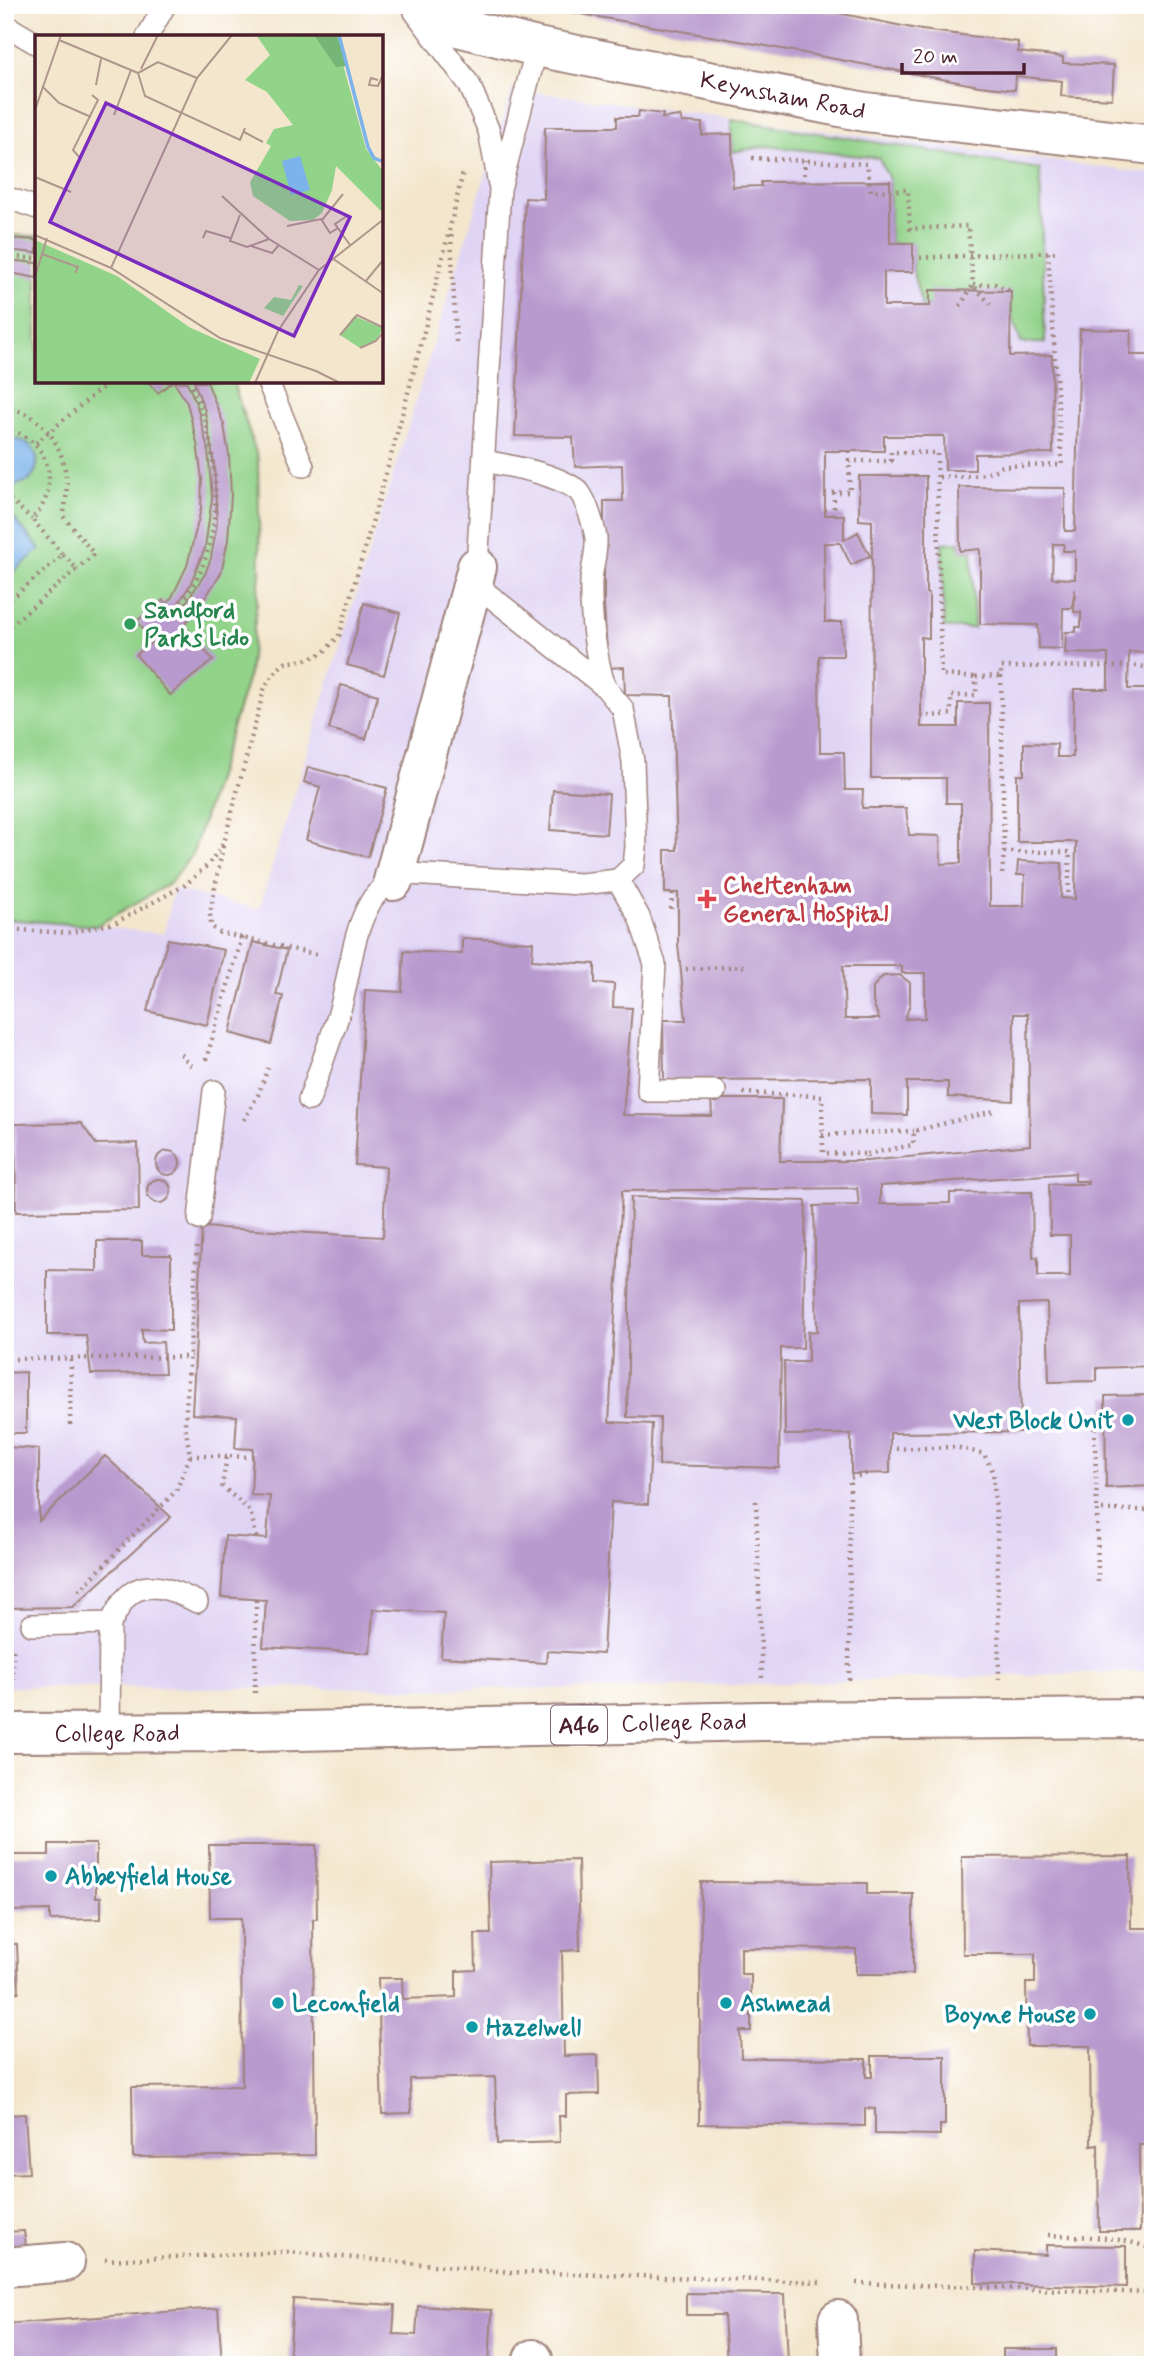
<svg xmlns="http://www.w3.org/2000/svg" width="1158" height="2370" viewBox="0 0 1158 2370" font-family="Mynerve,sans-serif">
  <rect width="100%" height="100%" fill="#fff"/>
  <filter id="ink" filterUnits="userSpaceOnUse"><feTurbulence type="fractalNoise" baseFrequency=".0143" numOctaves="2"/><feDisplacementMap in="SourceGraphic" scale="14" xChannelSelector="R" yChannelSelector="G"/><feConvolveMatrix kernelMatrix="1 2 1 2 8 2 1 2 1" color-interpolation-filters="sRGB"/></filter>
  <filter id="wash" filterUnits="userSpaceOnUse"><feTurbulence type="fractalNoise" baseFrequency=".00686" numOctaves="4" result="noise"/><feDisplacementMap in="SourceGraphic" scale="28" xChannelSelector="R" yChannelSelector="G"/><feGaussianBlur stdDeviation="1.57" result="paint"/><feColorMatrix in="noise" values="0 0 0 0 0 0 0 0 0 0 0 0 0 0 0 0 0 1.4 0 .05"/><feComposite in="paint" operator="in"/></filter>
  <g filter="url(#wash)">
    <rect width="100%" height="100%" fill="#f3e6cc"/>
    <!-- built -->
    <polygon fill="#e0d4f4" points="512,89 1153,174 1153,1671 610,1689 5,1687 5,919 96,926 164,934 173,889 259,909"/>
    <!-- green -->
    <g fill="#92d38a" stroke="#6e795a" stroke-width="2">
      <polygon points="731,119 1040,169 1045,343 1021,343 1009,305 922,306 913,272 913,243 890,243 890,181 879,158 767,146 732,152"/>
      <polygon points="5,235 37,236 37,382 233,382 258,459 260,574 249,674 193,853 170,883 96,926 5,919"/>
      <polygon points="959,542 960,551 972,550 974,628 944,628 942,543"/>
    </g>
    <!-- water -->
    <g fill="#7bb3ea" stroke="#62698a" stroke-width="2">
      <path d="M 11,439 C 37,439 45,463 29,481 L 13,486 L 5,484 L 5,440 Z"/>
      <polygon points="5,508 40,549 5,579"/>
    </g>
    <g id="blocks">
      <!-- building -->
      <g fill="#b99ace" fill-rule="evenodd">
        <polygon points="528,5 799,5 922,30 1018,42 1018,52 1063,57 1063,63 1114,65 1112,99 1061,96 1062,81 1016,76 1015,90 979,86 745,42"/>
        <path d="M 639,111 L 663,114 L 662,118 L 680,116 L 682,122 L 702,123 L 702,135 L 732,134 L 733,187 L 761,186 L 761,182 L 890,181 L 890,243 L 913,243 L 913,272 L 884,272 L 884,306 L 930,306 L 930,290 L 1011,291 L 1010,356 L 1052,355 L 1053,453 L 975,454 L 975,470 L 945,470 L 944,436 L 884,436 L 884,451 L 825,451 L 825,515 L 844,515 L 844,540 L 858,532 L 870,556 L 851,565 L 840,543 L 824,543 L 825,622 L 842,622 L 843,656 L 819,656 L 820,752 L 844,752 L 845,790 L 863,790 L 862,808 L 906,808 L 909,835 L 940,836 L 941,864 L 961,863 L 961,803 L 946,803 L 946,778 L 871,778 L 872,521 L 859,520 L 859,476 L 926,476 L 926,593 L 929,593 L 929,638 L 921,637 L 921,727 L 958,727 L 958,703 L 989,703 L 990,906 L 1024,906 L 1025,875 L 1017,875 L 1018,861 L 1062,863 L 1061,898 L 1075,899 L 1076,842 L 1017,842 L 1017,775 L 1024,775 L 1024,743 L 1057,744 L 1057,757 L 1073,757 L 1074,689 L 1108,689 L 1108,654 L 1065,653 L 1066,632 L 1076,632 L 1076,627 L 1081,627 L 1081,612 L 1074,612 L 1075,589 L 1072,608 L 1063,608 L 1062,649 L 1039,648 L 1038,625 L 980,624 L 980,549 L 960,551 L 959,487 L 1065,488 L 1065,531 L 1075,531 L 1080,329 L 1131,330 L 1130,355 L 1153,355 L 1153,653 L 1129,652 L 1128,689 L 1153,689 L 1151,864 L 1153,864 L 1153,928 L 1150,928 L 1150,968 L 1153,969 L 1153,1366 L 1097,1368 L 1097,1381 L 1049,1382 L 1047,1303 L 1019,1304 L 1021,1432 L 890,1433 L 890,1473 L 851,1474 L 851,1434 L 785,1435 L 784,1362 L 808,1362 L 808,1332 L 817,1331 L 814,1206 L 859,1205 L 857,1188 L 622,1191 L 609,1422 L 652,1424 L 648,1504 L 611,1502 L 603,1654 L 547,1651 L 546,1663 L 441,1657 L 444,1613 L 373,1609 L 370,1653 L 263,1647 L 266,1600 L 221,1597 L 225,1536 L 267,1539 L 270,1496 L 251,1495 L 253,1449 L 235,1448 L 237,1416 L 192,1414 L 202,1227 L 383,1237 L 386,1167 L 355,1165 L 365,990 L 402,992 L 404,951 L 462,954 L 462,938 L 533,942 L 532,960 L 595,964 L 595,983 L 614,984 L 613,1007 L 632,1008 L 623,1115 L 712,1116 L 711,1099 L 782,1099 L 780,1161 L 867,1161 L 1030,1145 L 1028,1014 L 1014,1014 L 1013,1101 L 948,1097 L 948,1082 L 907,1082 L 907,1115 L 871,1114 L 871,1079 L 664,1080 L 663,1020 L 686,1020 L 678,944 L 678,893 L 665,893 L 665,850 L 677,850 L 672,696 L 625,695 L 624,667 L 608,668 L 604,605 L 604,501 L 623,501 L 622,465 L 575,467 L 573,437 L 515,436 L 525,198 L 544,199 L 545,127 L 617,127 L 617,117 L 638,117 ZM 1053,544 L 1064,544 L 1063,551 L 1075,551 L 1075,579 L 1052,578 ZM 843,966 L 902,966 L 902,973 L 925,973 L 925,1018 L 905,1019 L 910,1004 L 910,983 L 900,975 L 883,976 L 873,987 L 873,1002 L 879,1019 L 845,1019 ZM 1075,1173 L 1075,1181 L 1088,1181 L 1088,1184 L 1049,1184 L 1050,1235 L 1070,1235 L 1070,1276 L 1038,1276 L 1038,1257 L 1033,1258 L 1032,1192 L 950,1193 L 950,1203 L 880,1204 L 880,1186 Z"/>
        <polygon points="5,238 37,240 37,253 5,250"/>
        <polygon points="5,260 37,263 37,278 5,272"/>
        <polygon points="148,382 172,382 158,393"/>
        <polygon points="174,382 187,382 197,406 208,450 212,498 205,548 190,585 173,612 177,616 205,574 211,558 217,523 214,464 205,411 194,382 207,382 224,425 229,455 231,495 228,540 221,573 207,595 184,625 213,660 170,695 136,655 153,641 137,621 163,600 167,604 172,597 187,566 201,509 202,479 197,443 187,403"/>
        <polygon points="364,603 400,613 384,675 347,665"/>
        <polygon points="341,685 378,695 366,739 329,729"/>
        <polygon points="308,767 387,788 368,857 306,840 320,787 304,782"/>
        <polygon points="553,790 609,794 606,834 550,830"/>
        <polygon points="168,939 224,950 207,1025 147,1011"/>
        <polygon points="253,942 287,950 276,995 283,996 271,1044 230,1033"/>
        <polygon points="81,1123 96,1144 138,1143 139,1210 16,1212 15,1124"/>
        <circle cx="168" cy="1163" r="12"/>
        <circle cx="159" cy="1191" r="12"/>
        <polygon points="631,1197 806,1201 803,1348 781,1348 779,1468 659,1465 660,1418 627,1417"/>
        <polygon points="97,1241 142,1241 142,1255 171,1255 171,1330 142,1329 142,1335 143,1343 163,1342 165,1373 91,1374 86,1335 47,1335 47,1270 97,1271"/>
        <polygon points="26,1372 26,1433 5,1433 5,1373"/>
        <polygon points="1151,1395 1152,1486 1106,1488 1105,1396"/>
        <polygon points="5,1447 39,1449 39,1521 105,1456 171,1517 73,1607 5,1608"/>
        <polygon points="49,1844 96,1844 96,1897 101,1897 101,1919 50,1920 50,1910 5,1911 5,1855 49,1855"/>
        <polygon points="209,1845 316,1845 317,1919 313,1919 315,2155 133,2157 132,2087 242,2086 241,1918 210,1918"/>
        <polygon points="1130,1856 1131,1928 1153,1928 1153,2145 1139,2145 1140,2231 1099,2231 1098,2145 1091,2146 1090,2046 1027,2046 1026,1983 1035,1983 1035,1954 963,1954 962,1857"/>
        <polygon points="578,1860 580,1950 562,1951 564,2056 598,2055 599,2094 566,2095 566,2116 559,2116 560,2142 497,2144 495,2077 410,2079 411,2113 382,2114 378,1978 402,1978 403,1999 456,1997 456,1971 476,1970 475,1934 491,1934 489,1862"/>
        <polygon points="701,1882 867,1883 867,1894 913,1894 913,1974 856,1974 856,1949 741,1948 741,1974 751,1974 751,2031 740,2031 741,2058 866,2059 866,2077 872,2077 872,2056 945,2056 945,2125 940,2125 940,2135 875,2134 875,2109 865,2108 865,2126 699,2124"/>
        <polygon points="5,1944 17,1944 19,1992 5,1993"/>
        <polygon points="25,2114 29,2173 5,2174 5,2115"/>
        <polygon points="24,2231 27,2254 5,2256 5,2232"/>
        <polygon points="1046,2245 1126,2246 1126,2287 975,2283 975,2251 1046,2255"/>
        <polygon points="686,2293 785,2294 788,2365 727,2365 724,2315 686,2315"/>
        <polygon points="293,2299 395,2305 393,2334 416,2335 418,2306 492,2310 489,2365 289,2365"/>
        <polygon points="218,2308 222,2363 194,2365 7,2365 5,2324"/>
        <rect x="1003" y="2349" width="54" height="16"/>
      </g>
    </g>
  </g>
  <g filter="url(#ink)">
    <use href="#blocks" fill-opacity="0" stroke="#9e827c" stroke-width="2"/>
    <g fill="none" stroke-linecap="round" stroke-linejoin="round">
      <defs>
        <g id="lane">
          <polyline points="415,12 469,84 489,131 499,184"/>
          <polyline points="5,25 37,44"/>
          <polyline points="147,37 165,5"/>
          <polyline points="5,197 37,208"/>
          <polyline points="268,382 303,466"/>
          <path d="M 484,461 C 514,467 550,472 576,489 C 585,495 594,526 596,538 C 597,552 592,567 591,581 C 590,613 595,656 605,687"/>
          <polyline points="618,880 639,917 655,964 648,1091 715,1091"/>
          <path d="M 309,1100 C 319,1071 330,1042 339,1013 C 350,977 351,936 370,903 C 377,889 395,880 408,874 L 581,884 L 618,880 L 634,865 L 636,847 L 633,761 L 623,709 L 605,687 L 485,592 L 477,567 L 500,189 L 537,47"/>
          <polyline points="199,1219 214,1091"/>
          <path d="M 32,1625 L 110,1623 C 115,1616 119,1606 125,1599 C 145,1576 175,1591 197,1602"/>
          <polyline points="109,1733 110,1623"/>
        </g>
        <g id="street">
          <polyline points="423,5 454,26 537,47 865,112 1153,145"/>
          <polyline points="393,881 477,567"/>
          <polyline points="5,2267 65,2262"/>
          <polyline points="838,2320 840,2365"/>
          <polyline points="533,2365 533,2359"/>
        </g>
        <polyline id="primary" points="5,1733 254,1732 763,1721 1153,1718"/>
      </defs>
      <!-- lane casing -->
      <use href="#lane" stroke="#9e827c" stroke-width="24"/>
      <!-- street casing -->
      <use href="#street" stroke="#9e827c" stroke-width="42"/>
      <!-- primary casing -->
      <use href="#primary" stroke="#9e827c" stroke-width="42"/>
      <!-- path -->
      <g stroke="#9e827c" stroke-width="4.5" stroke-dasharray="2 5" stroke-linecap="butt">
        <polyline points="752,158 867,164 871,191 908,190 910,229 968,226 973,285 995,284 1011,291"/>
        <polyline points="804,182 805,160"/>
        <polyline points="451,235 456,342"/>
        <polyline points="5,256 37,259"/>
        <polyline points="913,258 1058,252"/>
        <polyline points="960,306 973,285 991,305"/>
        <path d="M 5,407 C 57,417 75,469 63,516 L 94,554 L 77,569"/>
        <path d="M 5,429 C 50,437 63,488 32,519 L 63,555 L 5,604"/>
        <polyline points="36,443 109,382"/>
        <polyline points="849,451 849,461"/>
        <path d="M 939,477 C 961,476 983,479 1002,466 L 1062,465 L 1048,252"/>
        <polyline points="834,492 834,515"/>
        <polyline points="825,493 850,492 849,461 891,461 891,452 937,453 941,675 976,677"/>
        <polyline points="5,495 32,519"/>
        <path d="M 174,614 C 185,597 198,581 204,562 C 225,506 215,435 190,382"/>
        <polyline points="5,630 77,569 63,555"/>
        <polyline points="1001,676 1004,852 1002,875"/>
        <polyline points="921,717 951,714 951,696 976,695 976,677 1001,676 1001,667 1137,666 1153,668"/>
        <polyline points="223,846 210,914 211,926 220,933 319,955"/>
        <polyline points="1004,852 1070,852 1068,899"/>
        <polyline points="671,909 672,893"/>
        <path d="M 5,929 L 67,933 L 115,923 L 185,885 L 209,864 L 224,842 L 265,686 L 277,670 L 285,663 L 308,659 L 323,653 L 339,636 C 385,482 427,328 463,172"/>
        <polyline points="686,969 746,966"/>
        <polyline points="181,1054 194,1069"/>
        <polyline points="206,1060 242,937"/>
        <polyline points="743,1093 822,1096 823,1153 867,1154 867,1161"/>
        <polyline points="244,1120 258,1095 268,1068"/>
        <polyline points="822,1135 914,1131"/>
        <polyline points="867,1154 913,1145 914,1131 994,1111"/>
        <polyline points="8,1359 191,1357"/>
        <polyline points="1094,1414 1097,1510"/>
        <polyline points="70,1425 71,1359"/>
        <polyline points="889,1449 956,1447 984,1454 993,1472 997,1529 999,1679"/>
        <polyline points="190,1456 227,1456"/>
        <polyline points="253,1457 227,1456 222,1486 250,1511 257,1538"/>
        <polyline points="756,1501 762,1681"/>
        <polyline points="1098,1582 1097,1510 1153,1510"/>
        <polyline points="79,1591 176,1491 190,1456 185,1424 197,1247"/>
        <polyline points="5,1597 12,1597"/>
        <polyline points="13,1650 14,1693"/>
        <polyline points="849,1680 850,1478 869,1473"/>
        <polyline points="255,1693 256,1599"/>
        <path d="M 1048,2235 C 1082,2237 1122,2235 1153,2250"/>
        <polyline points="105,2260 288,2252 511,2272 823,2282"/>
        <polyline points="856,2283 1153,2293"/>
      </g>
      <!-- lane -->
      <use href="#lane" stroke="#fff" stroke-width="21"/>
      <!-- street -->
      <use href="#street" stroke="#fff" stroke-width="38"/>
      <!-- primary -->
      <use href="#primary" stroke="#fff" stroke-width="38"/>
    </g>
  </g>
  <!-- markers -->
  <circle fill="#2e9e5b" stroke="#fff" stroke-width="2.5" cx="130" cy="624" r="7"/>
  <path fill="#e0444e" stroke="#fff" stroke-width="2.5" d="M703.5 888.5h7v7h7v7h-7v7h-7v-7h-7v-7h7z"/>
  <g fill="#0f9aa8" stroke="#fff" stroke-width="2.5">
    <circle cx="1128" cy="1420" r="7"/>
    <circle cx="51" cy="1876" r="7"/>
    <circle cx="278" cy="2003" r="7"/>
    <circle cx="726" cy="2003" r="7"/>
    <circle cx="1090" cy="2014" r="7"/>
    <circle cx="472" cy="2027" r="7"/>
  </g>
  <g text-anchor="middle" stroke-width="7" stroke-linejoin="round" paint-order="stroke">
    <!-- shield labels -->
    <rect fill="#fff" stroke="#80626b" stroke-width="2" x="551" y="1705.5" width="56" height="39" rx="5"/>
    <g font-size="23" font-weight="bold" fill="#4a1f2b">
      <text x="579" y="1733">A46</text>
    </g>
    <!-- street labels -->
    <g font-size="24" fill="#4a1f2b" stroke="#fff">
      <text transform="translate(783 95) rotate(11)" y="8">Keynsham Road</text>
      <text transform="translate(684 1722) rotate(-1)" y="8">College Road</text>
      <text x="117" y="1741">College Road</text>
    </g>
    <!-- leisure labels -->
    <g font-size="24" font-weight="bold" fill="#27864d" stroke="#fff" text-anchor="start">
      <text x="144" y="618">Sandford<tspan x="144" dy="28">Parks Lido</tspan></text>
    </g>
    <!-- health labels -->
    <g font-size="24" font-weight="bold" fill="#be3a42" stroke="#fff" text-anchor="start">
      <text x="723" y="893">Cheltenham<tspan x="723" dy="28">General Hospital</tspan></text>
    </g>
    <!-- culture labels -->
    <g font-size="24" font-weight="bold" fill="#0d838f" stroke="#fff" text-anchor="start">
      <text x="1114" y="1428" text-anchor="end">West Block Unit</text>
      <text x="65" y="1884">Abbeyfield House</text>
      <text x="292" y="2011">Leconfield</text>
      <text x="740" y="2011">Ashmead</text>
      <text x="1076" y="2022" text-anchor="end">Boyne House</text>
      <text x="486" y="2035">Hazelwell</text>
    </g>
  </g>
  <!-- overview -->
  <g transform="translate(35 35)">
    <rect width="348" height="348" fill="#f3e6cc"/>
    <path d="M 221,0 L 300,0 L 331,114 L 348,136 L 347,177 L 301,131 L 297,155 L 287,178 L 278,185 L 255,186 L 218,161 L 215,147 L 236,111 L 231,108 L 239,94 L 258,90 L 232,57 L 210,45 L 235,20 ZM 0,205 L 82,241 L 154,292 L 225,324 L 214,348 L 0,347 ZM 264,250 L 268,251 L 248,281 L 229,273 L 239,262 L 256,265 ZM 319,281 L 348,293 L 341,306 L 325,313 L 305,300 Z" fill="#92d38a"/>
    <path d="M 279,0 L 302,0 L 312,31 L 301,32 Z" fill="#75b576"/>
    <path d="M 265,121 L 275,155 L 256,160 L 247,126 Z" fill="#7bb3ea"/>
    <path fill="none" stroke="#7bb3ea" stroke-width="3.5" d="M 304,0 L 333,112 L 339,123 L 349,127"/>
    <path fill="none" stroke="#af968c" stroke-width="2" d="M 24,5 L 103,38M 106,34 L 123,0M 162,43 L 123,27 L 103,38 L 110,61 L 205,105 L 210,93M 343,45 L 336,43 L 334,50 L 343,51 L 349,37M 61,50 L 66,24M 7,51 L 24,68 L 56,82M 0,75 L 26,0M 79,80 L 96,35M 209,97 L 228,107M 46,124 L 38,115 L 63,65 L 57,60M 0,142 L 36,157M 187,161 L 234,204 L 284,235M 205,180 L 195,206 L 212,212 L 234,204M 312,181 L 300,189 L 315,210M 287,185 L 308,159M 252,191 L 286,184 L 295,198 L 303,193M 0,200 L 76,233 L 185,303 L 281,336 L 305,348M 168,203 L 171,196 L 195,203M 216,211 L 237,218 L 244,210M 7,219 L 43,232 L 40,238M 297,223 L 349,259M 76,233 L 162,43 L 197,0M 1,239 L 12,203M 330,247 L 349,224M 305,300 L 322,280 L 349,293M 325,313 L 341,306 L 349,296M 220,348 L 243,296 L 284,235 L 349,184"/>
    <path fill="#7b2cbf" fill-opacity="0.15" stroke="#7b2cbf" stroke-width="3.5" d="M 71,68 L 315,182 L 259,301 L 15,187 Z"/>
    <rect width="348" height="348" fill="none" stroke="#4a1f2b" stroke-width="3.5"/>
  </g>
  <!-- margin -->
  <rect width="1158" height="2370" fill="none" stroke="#fff" stroke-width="28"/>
  <!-- scale -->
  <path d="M902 63v10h122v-10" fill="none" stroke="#4a1f2b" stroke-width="3.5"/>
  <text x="913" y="63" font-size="21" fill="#4a1f2b" stroke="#ffffff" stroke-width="5" paint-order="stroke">20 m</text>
</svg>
